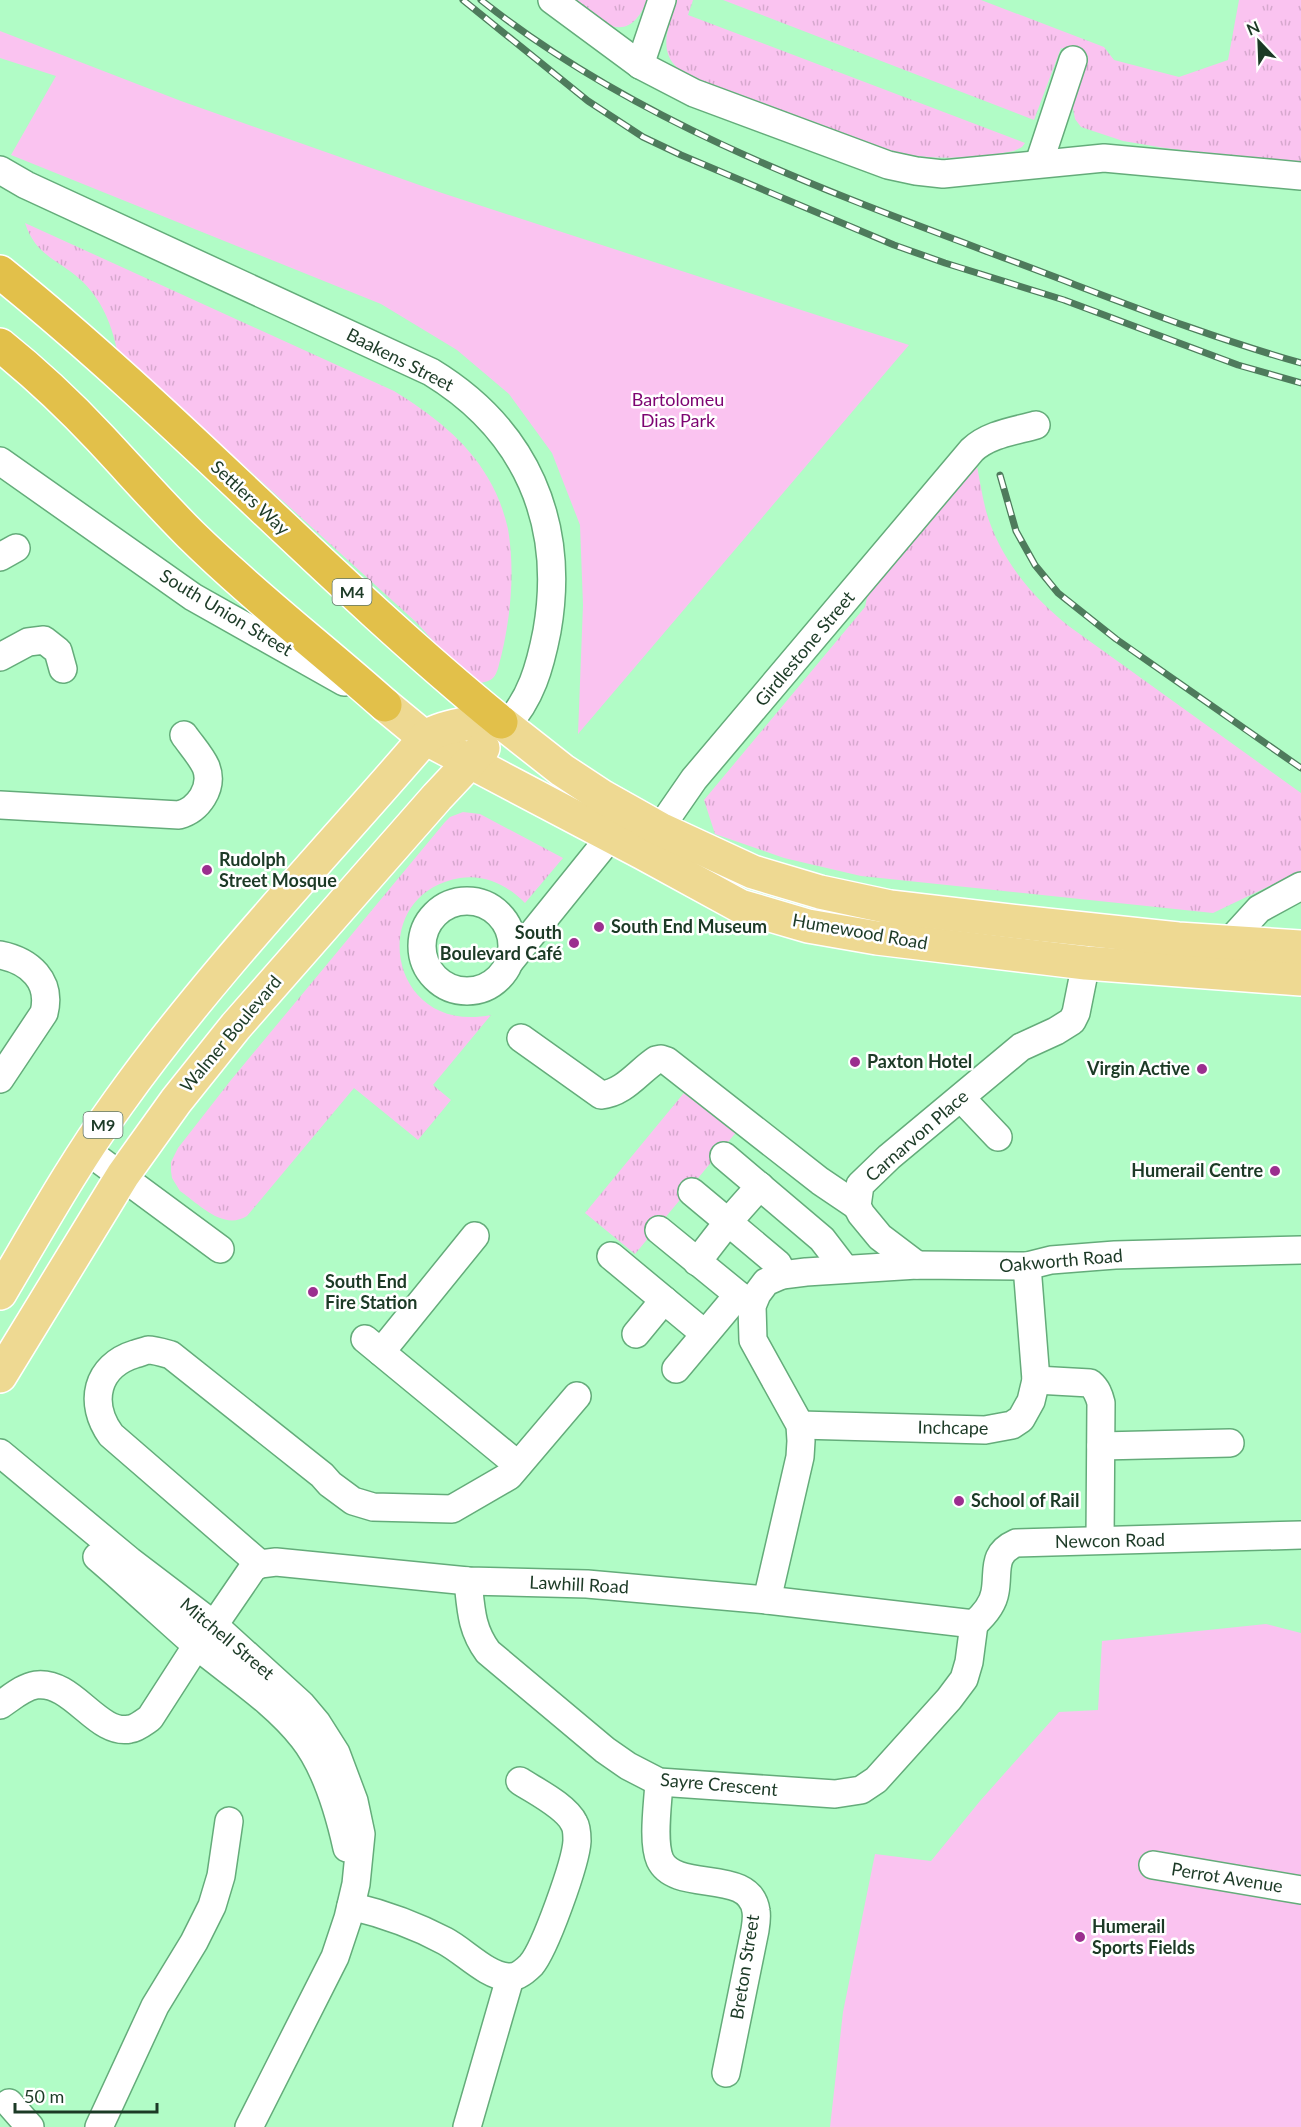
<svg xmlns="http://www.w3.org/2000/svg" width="1301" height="2127" viewBox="0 0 1301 2127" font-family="Lato,sans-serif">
  <defs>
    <pattern id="grass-tufts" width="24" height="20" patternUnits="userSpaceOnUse" patternTransform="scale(1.5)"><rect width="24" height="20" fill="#fac3f0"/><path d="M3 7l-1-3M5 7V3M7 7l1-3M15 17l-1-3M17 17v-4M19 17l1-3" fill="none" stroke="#d6a8ce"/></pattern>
  </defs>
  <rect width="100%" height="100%" fill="#b1fcc6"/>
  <!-- grass -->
  <g fill="url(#grass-tufts)">
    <path d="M 573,0 L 647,0 C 640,18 629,33 608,25 Z"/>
    <path d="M 677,0 L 693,0 L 688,15 L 1025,143 L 1022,147 L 1014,151 C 974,159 935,160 895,153 L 694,78 C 654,60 666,33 677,0 Z"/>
    <polygon points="723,0 981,0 1104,47 1114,60 1179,77 1228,60 1239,0 1301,0 1301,164 1165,148 1123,141 1081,127 1075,119 1072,103 1088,56 1061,48 1034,120"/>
    <path d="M 25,223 L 394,391 C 430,413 467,441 488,478 C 497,493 504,511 508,529 C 515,570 511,616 501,657 C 499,663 498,673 493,678 C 490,681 485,682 480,683 L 466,677 L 417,623 L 117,350 C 111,321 99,294 75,275 C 52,257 35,253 25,223 Z"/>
    <path d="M 976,460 C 979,477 982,495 986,511 C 1000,559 1032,597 1070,627 L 1301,793 L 1301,871 L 1213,913 L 861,876 L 784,858 L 715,834 L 704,800 L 865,607 L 869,589 Z"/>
    <path d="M 463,812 L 480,814 L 563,858 L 525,903 C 508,886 486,874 460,878 C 365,894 387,1036 491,1015 L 433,1085 L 451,1100 L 418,1140 L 354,1088 L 247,1216 C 223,1231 199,1204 180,1191 L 172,1178 L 171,1171 L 171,1162 L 178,1148 L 231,1080 L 445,822 L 450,817 Z"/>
    <polygon points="688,1088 738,1130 635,1254 585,1213"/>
  </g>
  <!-- green -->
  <g fill="#fac3f0">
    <polygon points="0,31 181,101 442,193 909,345 578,734 583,605 580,525 552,453 509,394 457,350 381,304 11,155 56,76 0,58"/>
    <polygon points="1266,1624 1301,1633 1301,2127 830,2127 843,2012 875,1854 931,1861 980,1801 1059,1712 1098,1710 1102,1641"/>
  </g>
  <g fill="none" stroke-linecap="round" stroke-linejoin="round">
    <defs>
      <g id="minor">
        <polyline points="552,0 640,65 694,93 888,165 916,171 943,174 1104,158 1301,176"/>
        <polyline points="640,65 662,0"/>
        <polyline points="1039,163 1073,60"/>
        <path d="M 0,170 L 26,185 L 431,372 C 526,430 566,522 547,631 C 540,667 531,699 506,726"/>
        <polyline points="0,461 193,597 344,682"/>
        <polyline points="0,557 16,548"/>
        <polyline points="0,657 28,642 44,640 58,651 63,669"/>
        <path d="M 0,805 L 179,815 C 198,810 214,788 206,767 C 201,756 191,745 184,735"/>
        <path d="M 649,844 L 694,779 L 972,450 C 989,434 1015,431 1036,425"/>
        <circle cx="467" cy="946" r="45"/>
        <polyline points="1228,943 1259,909 1301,886"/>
        <path d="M 0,955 C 30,961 52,981 44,1013 L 0,1079"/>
        <polyline points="511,960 611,836"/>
        <path d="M 521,1038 L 601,1095 C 624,1093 638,1072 656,1060 L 661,1059 L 667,1061 L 820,1181 L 857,1206"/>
        <polyline points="961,1098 998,1137"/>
        <polyline points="86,1150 220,1249"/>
        <polyline points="724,1156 822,1239 845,1269"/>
        <polyline points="760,1186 728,1222 778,1264 782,1275"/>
        <polyline points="692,1192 728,1222 697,1262"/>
        <polyline points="659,1230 752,1306"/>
        <polyline points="611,1256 705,1334"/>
        <polyline points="917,1265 880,1237 861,1214 857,1206 860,1185 889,1157 1021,1047 1056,1031 1072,1021 1076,1013 1086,963"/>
        <polyline points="636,1334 664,1300"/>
        <polyline points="365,1339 518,1465"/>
        <polyline points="381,1352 475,1236"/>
        <polyline points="676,1369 738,1295"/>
        <path d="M 1036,1380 L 1090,1383 C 1097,1389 1099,1395 1101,1403 L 1100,1540"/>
        <polyline points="800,1425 985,1430 1012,1425 1021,1419 1031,1401 1036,1380 1027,1266"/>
        <polyline points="1101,1446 1230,1443"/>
        <polyline points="0,1453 130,1561 214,1625 301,1704 317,1723 336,1753 354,1801 361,1834 356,1884 348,1918 335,1957 249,2127"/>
        <path d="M 97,1557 C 131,1586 163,1616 196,1645 C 232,1675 274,1701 303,1738 C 326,1767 339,1812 347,1848"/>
        <path d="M 260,1564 L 111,1435 C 88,1403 96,1366 135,1354 C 139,1353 144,1351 148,1350 C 155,1350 164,1353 171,1355 L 322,1475 L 330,1484 L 353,1501 L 373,1507 L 452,1509 L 509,1476 L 577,1396"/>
        <path d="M 468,1581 C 471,1609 471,1629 488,1652 L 605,1750 L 628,1766 L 659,1782 L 835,1794 L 861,1790 L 876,1780 L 949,1699 L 964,1679 L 969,1662 L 974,1624"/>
        <polyline points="767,1600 800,1457 801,1441 800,1425 753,1340 752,1306 757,1294 766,1282 782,1275 806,1272 917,1265 1027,1266 1051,1260 1115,1255 1301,1250"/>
        <path d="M 974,1624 C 983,1616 993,1605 995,1592 C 999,1571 991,1554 1016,1543 L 1301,1535"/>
        <path d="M 0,1705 C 11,1698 23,1687 36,1685 C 73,1680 97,1736 130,1729 C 137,1728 144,1722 150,1718 L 197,1645 L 214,1625 L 253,1568 L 260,1564 L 276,1562 L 468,1581 L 587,1584 L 767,1600 L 974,1624"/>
        <path d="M 659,1782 C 658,1803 652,1842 660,1860 C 676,1894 750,1867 756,1911 C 757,1917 756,1924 755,1930 L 726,2073"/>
        <polyline points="1153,1865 1301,1890"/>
        <path d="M 351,1906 C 384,1914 415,1925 445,1941 C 464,1951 487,1976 508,1977 C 517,1978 525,1971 531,1965 C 545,1949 576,1862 577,1841 C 577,1835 577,1828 574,1823 C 566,1806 535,1791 520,1781"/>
        <polyline points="9,2103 30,2127"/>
        <polyline points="99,2127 155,2006 194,1942 212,1906 221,1876 229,1821"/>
        <polyline points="467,2127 510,1978"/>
      </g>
      <g id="major">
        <polyline points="385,705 425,738 643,853 740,906 808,926 877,938 1086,963 1301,979"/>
        <path d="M 0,1293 C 38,1229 74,1164 118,1103 C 210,974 321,859 425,738 C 440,726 481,720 501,722 L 562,770 L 603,797 L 660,829 L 753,872 L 820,892 L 890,907 L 1037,924 L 1178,939 L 1301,947"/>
        <polyline points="0,1376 123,1175 176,1101 236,1026 437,797 483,748"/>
      </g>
      <g id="highway">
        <path d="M 0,272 C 175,413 327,580 501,722"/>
        <path d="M 0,345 C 35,373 69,405 100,438 C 130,470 159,503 190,534 C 252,595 321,648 385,705"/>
      </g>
    </defs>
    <!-- minor casing -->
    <use href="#minor" stroke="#64ac7a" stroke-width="30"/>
    <!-- major casing -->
    <use href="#major" stroke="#fff" stroke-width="36"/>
    <!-- highway casing -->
    <use href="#highway" stroke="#fff" stroke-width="36"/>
    <!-- minor -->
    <use href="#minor" stroke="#fff" stroke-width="27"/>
    <!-- major -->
    <use href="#major" stroke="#eed992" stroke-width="33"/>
    <!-- highway -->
    <use href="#highway" stroke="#e2c04a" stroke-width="33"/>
    <defs>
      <g id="rail">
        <polyline points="463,0 588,101 643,137 681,155 894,245 945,263 1064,300 1238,365 1301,383"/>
        <path d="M 481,0 C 636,123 823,190 1007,259 C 1104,295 1201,335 1301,363"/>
        <polyline points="1000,475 1016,531 1035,565 1058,593 1116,639 1301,768"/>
      </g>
    </defs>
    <!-- rail casing -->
    <use href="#rail" stroke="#4e7b5c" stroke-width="7"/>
    <!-- rail -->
    <use href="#rail" stroke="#fff" stroke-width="4.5" stroke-dasharray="14" stroke-linecap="butt"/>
  </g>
  <!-- markers -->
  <g fill="#9b2f8f" stroke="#fff" stroke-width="2">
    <circle cx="207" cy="870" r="6"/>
    <circle cx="599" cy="927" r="6"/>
    <circle cx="574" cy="943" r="6"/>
    <circle cx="855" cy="1062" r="6"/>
    <circle cx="1202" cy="1069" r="6"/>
    <circle cx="1275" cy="1171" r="6"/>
    <circle cx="313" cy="1292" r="6"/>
    <circle cx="959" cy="1501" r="6"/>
    <circle cx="1080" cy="1937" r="6"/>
  </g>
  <g text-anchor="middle" stroke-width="5" stroke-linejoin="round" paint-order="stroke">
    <!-- shield labels -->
    <g fill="#fff" stroke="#607567" stroke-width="1.5">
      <rect x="332.5" y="579" width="39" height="26" rx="4.5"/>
      <rect x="83.5" y="1112" width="39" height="26" rx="4.5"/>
    </g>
    <g font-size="16" font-weight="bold" fill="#1c3a26">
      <text x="352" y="598">M4</text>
      <text x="103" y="1131">M9</text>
    </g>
    <!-- street labels -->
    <g font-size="18" fill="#1c3a26" stroke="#fff">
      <text transform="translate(400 360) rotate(27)" y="6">Baakens Street</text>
      <text transform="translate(250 498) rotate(43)" y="6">Settlers Way</text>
      <text transform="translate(226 613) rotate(31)" y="6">South Union Street</text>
      <text transform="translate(805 649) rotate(-50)" y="6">Girdlestone Street</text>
      <text transform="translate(860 932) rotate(10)" y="6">Humewood Road</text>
      <text transform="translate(231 1034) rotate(-50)" y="6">Walmer Boulevard</text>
      <text transform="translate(917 1136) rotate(-41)" y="6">Carnarvon Place</text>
      <text transform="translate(1061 1261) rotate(-5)" y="6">Oakworth Road</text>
      <text transform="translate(953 1428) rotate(1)" y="6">Inchcape</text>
      <text transform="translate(1110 1541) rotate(-1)" y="6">Newcon Road</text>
      <text transform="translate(579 1585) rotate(3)" y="6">Lawhill Road</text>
      <text transform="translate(227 1639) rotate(40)" y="6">Mitchell Street</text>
      <text transform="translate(719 1785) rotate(5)" y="6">Sayre Crescent</text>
      <text transform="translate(1227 1878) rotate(9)" y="6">Perrot Avenue</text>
      <text transform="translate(745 1967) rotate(-81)" y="6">Breton Street</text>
    </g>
    <!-- park labels -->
    <g font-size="18" fill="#7d0472" stroke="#fff">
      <text x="678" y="406">Bartolomeu<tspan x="678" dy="21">Dias Park</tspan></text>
    </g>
    <!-- poi labels -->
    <g font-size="18" font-weight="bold" fill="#1c3a26" stroke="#fff" text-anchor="start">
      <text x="219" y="866">Rudolph<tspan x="219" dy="21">Street Mosque</tspan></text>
      <text x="611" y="933">South End Museum</text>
      <text x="562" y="939" text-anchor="end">South<tspan x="562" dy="21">Boulevard Café</tspan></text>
      <text x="867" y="1068">Paxton Hotel</text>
      <text x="1190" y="1075" text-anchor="end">Virgin Active</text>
      <text x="1263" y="1177" text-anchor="end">Humerail Centre</text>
      <text x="325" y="1288">South End<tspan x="325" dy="21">Fire Station</tspan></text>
      <text x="971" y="1507">School of Rail</text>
      <text x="1092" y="1933">Humerail<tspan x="1092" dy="21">Sports Fields</tspan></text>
    </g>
  </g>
  <!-- north arrow -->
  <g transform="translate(1259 42) rotate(337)" stroke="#ffffff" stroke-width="4.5" paint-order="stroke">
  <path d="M0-4.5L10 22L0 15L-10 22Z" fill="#1c3a26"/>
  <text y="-9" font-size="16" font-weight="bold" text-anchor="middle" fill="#1c3a26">N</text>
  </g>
  <!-- scale -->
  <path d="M15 2103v9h142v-9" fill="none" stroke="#1c3a26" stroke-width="3"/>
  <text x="24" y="2103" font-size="18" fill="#1c3a26" stroke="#ffffff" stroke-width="4.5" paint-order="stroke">50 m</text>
</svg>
